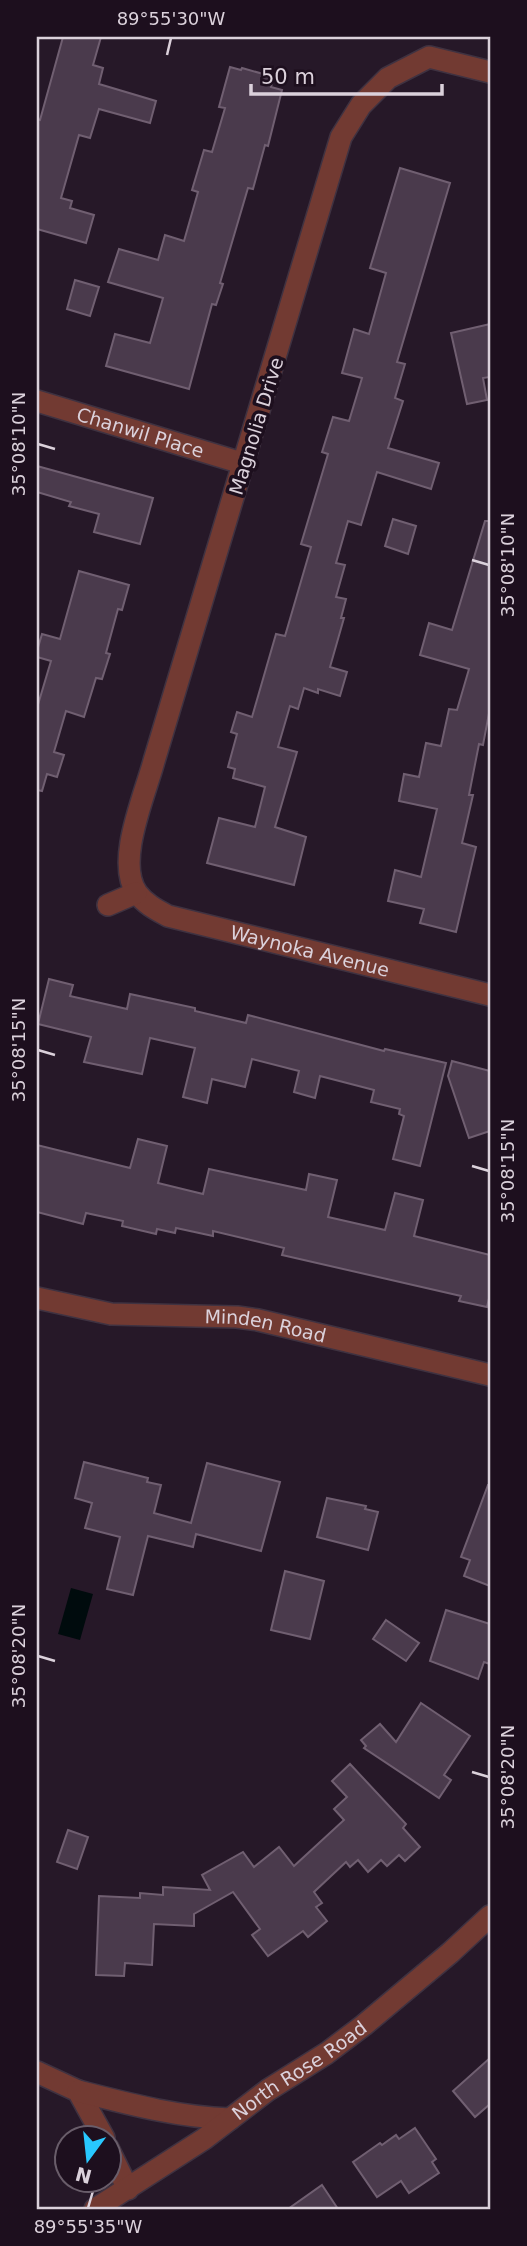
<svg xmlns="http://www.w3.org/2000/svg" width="527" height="2246" viewBox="0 0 527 2246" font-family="'DejaVu Sans',sans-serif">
  <rect width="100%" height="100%" fill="#261828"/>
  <!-- water -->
  <polygon fill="#000b0d" points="71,1588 93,1594 80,1640 58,1634"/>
  <!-- building -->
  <g fill="#4a3a4c" stroke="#705f71" stroke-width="2">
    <polygon points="63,37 101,37 93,65 103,68 99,84 156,101 150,123 99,109 90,138 79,135 61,198 72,201 70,208 94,215 86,243 37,229 37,119 40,120"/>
    <polygon points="230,67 241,70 242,68 274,77 271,87 282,90 268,146 265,145 253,189 248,188 220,283 223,284 216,305 212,304 189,389 106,366 115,334 150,343 163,298 108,282 119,249 158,260 165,235 184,241 198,192 192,190 204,150 212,152 225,108 219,107"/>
    <polygon points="400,168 450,183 397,362 405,364 395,398 403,401 388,448 439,463 431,489 377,472 361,525 348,521 336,563 345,565 336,597 346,599 341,618 344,618 330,667 347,672 340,696 318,689 318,693 304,688 298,709 290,706 278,747 297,752 275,827 306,837 294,885 207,863 219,818 255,827 265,787 233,778 235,769 228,767 237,734 231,732 237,712 252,717 276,634 285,636 311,547 301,544 328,454 322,452 333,417 349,421 362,378 342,373 354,329 369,334 386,273 370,268"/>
    <polygon points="75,280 99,287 90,316 67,309"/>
    <polygon points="490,324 490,377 483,378 487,400 467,404 451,333"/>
    <polygon points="37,466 153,498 140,544 94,532 99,514 69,506 71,502 37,492"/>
    <polygon points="393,519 416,526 408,554 385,546"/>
    <polygon points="485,521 490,521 490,708 483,745 479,744 469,795 473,795 462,843 476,847 456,932 420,923 424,909 388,901 395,870 421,877 437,809 399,801 404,774 419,777 426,743 441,746 449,709 457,710 469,669 420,655 429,623 452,630"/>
    <polygon points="79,571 129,585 122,610 118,609 106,653 110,654 102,679 96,678 84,717 66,711 54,752 64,755 57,777 47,774 42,791 37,790 37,708 51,661 37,657 37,651 42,634 60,639"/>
    <polygon points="49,979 73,985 70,996 127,1009 130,994 195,1008 195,1011 246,1023 248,1015 384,1051 385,1049 446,1063 420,1166 393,1159 404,1116 399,1114 400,1109 371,1102 374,1090 320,1076 315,1098 294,1092 299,1071 252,1059 245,1087 212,1079 207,1103 183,1097 195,1048 150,1038 142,1074 84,1062 91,1037 38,1024"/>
    <polygon points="452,1061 490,1071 490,1131 469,1138 448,1076"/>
    <polygon points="138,1139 167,1146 158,1183 203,1194 209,1169 306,1190 309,1174 337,1180 328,1217 385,1230 395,1193 423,1200 414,1236 490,1255 490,1294 487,1307 459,1301 461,1296 282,1255 284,1248 213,1231 213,1236 176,1228 175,1233 157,1229 156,1234 122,1226 123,1221 86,1213 83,1224 37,1212 37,1145 130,1168"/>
    <polygon points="84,1462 148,1478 147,1482 161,1485 154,1513 191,1523 207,1463 280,1482 261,1551 196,1534 193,1547 148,1536 133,1595 107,1589 120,1537 85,1528 92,1503 75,1498"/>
    <polygon points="488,1485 490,1485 490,1586 464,1576 470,1560 461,1557"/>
    <polygon points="327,1498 366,1506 365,1509 378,1512 368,1550 317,1537"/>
    <polygon points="285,1571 324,1581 310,1639 271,1630"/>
    <polygon points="446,1610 490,1624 490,1664 484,1662 478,1679 430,1661"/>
    <polygon points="386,1620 419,1643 406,1661 373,1639"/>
    <polygon points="421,1703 470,1736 444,1775 451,1780 439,1798 364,1748 366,1746 361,1740 380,1724 396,1742"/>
    <polygon points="350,1764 406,1824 403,1828 420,1847 405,1861 399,1855 387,1866 381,1860 368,1872 358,1860 350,1867 346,1862 314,1892 322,1903 316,1907 327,1921 308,1937 303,1931 268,1956 252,1935 260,1929 233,1892 194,1914 194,1926 154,1924 152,1965 125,1963 124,1976 96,1975 99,1896 140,1898 140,1893 163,1895 163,1887 210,1890 202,1875 243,1852 254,1867 279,1847 294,1866 344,1820 334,1809 347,1797 332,1781"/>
    <polygon points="68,1830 88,1837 77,1869 57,1862"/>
    <polygon points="490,2058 490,2104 475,2117 453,2091"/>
    <polygon points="415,2128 436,2159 432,2162 439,2173 409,2193 401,2181 377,2197 353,2162 380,2143 382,2145 396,2135 399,2139"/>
    <polygon points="322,2185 338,2209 288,2209"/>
  </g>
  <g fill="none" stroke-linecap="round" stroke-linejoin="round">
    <defs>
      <g id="street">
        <path id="s1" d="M 490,72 L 429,57 L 388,78 L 361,105 L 341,137 L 154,761 C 145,795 115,862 137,893 C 145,904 157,910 168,916 L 490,995"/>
        <path id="s2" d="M 37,401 L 245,464"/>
        <polyline points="108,905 136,893"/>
        <path id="s3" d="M 37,1298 L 111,1314 L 237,1317 L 258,1320 L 490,1375"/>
        <polyline points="37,2072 78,2091 104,2138"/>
        <path d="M 78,2091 C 129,2104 177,2117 230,2119"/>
        <polyline points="108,2148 128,2189"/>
        <path id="s4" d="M 95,2209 L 204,2139 L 268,2090 L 327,2053 L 364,2025 L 450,1953 L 490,1916"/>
      </g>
    </defs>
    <!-- street casing -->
    <use href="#street" stroke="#3f3241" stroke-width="24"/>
    <!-- street -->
    <use href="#street" stroke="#723a32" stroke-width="21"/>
  </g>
  <!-- ticks -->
  <path fill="none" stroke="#dbd1db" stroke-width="2.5" d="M 167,55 L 171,38M 38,444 L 55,449M 472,560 L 489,565M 38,1050 L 55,1055M 472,1166 L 489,1171M 38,1656 L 55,1661M 472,1772 L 489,1777M 88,2208 L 93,2191"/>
  <g text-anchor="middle" stroke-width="7" stroke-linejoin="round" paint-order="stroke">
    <!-- street labels -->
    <g font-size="19" fill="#dbd1db" stroke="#1d0f1e">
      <text transform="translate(256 426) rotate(-73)" y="7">Magnolia Drive</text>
      <text dy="7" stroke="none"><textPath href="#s2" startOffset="108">Chanwil Place</textPath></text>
      <text dy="7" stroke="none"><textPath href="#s1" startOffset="1158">Waynoka Avenue</textPath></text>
      <text dy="7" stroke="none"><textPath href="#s3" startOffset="231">Minden Road</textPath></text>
      <text dy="7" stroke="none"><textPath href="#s4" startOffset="247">North Rose Road</textPath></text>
    </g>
  </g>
  <!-- border -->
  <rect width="527" height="2246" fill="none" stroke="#1d0f1e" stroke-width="77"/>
  <!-- north arrow -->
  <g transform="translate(88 2159) rotate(195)"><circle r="33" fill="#1d0f1e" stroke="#695d6a" stroke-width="2"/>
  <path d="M0-5L12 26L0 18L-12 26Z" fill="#28c8ff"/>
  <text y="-10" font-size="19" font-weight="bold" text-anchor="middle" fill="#dbd1db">N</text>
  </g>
  <!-- scale -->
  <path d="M251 84v10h191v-10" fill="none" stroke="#dbd1db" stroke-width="3.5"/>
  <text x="261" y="84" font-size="21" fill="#dbd1db" stroke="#1d0f1e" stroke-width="5" paint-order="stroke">50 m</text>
  <rect x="38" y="38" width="451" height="2170" fill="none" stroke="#dbd1db" stroke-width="2.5"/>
  <g font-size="18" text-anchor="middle" fill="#dbd1db">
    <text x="171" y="25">89°55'30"W</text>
    <text transform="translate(19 444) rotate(-90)" y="6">35°08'10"N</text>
    <text transform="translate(508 565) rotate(-90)" y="6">35°08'10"N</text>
    <text transform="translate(19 1050) rotate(-90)" y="6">35°08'15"N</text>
    <text transform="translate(508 1171) rotate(-90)" y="6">35°08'15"N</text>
    <text transform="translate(19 1656) rotate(-90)" y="6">35°08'20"N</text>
    <text transform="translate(508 1777) rotate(-90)" y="6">35°08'20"N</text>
    <text x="88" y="2233">89°55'35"W</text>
  </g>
</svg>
